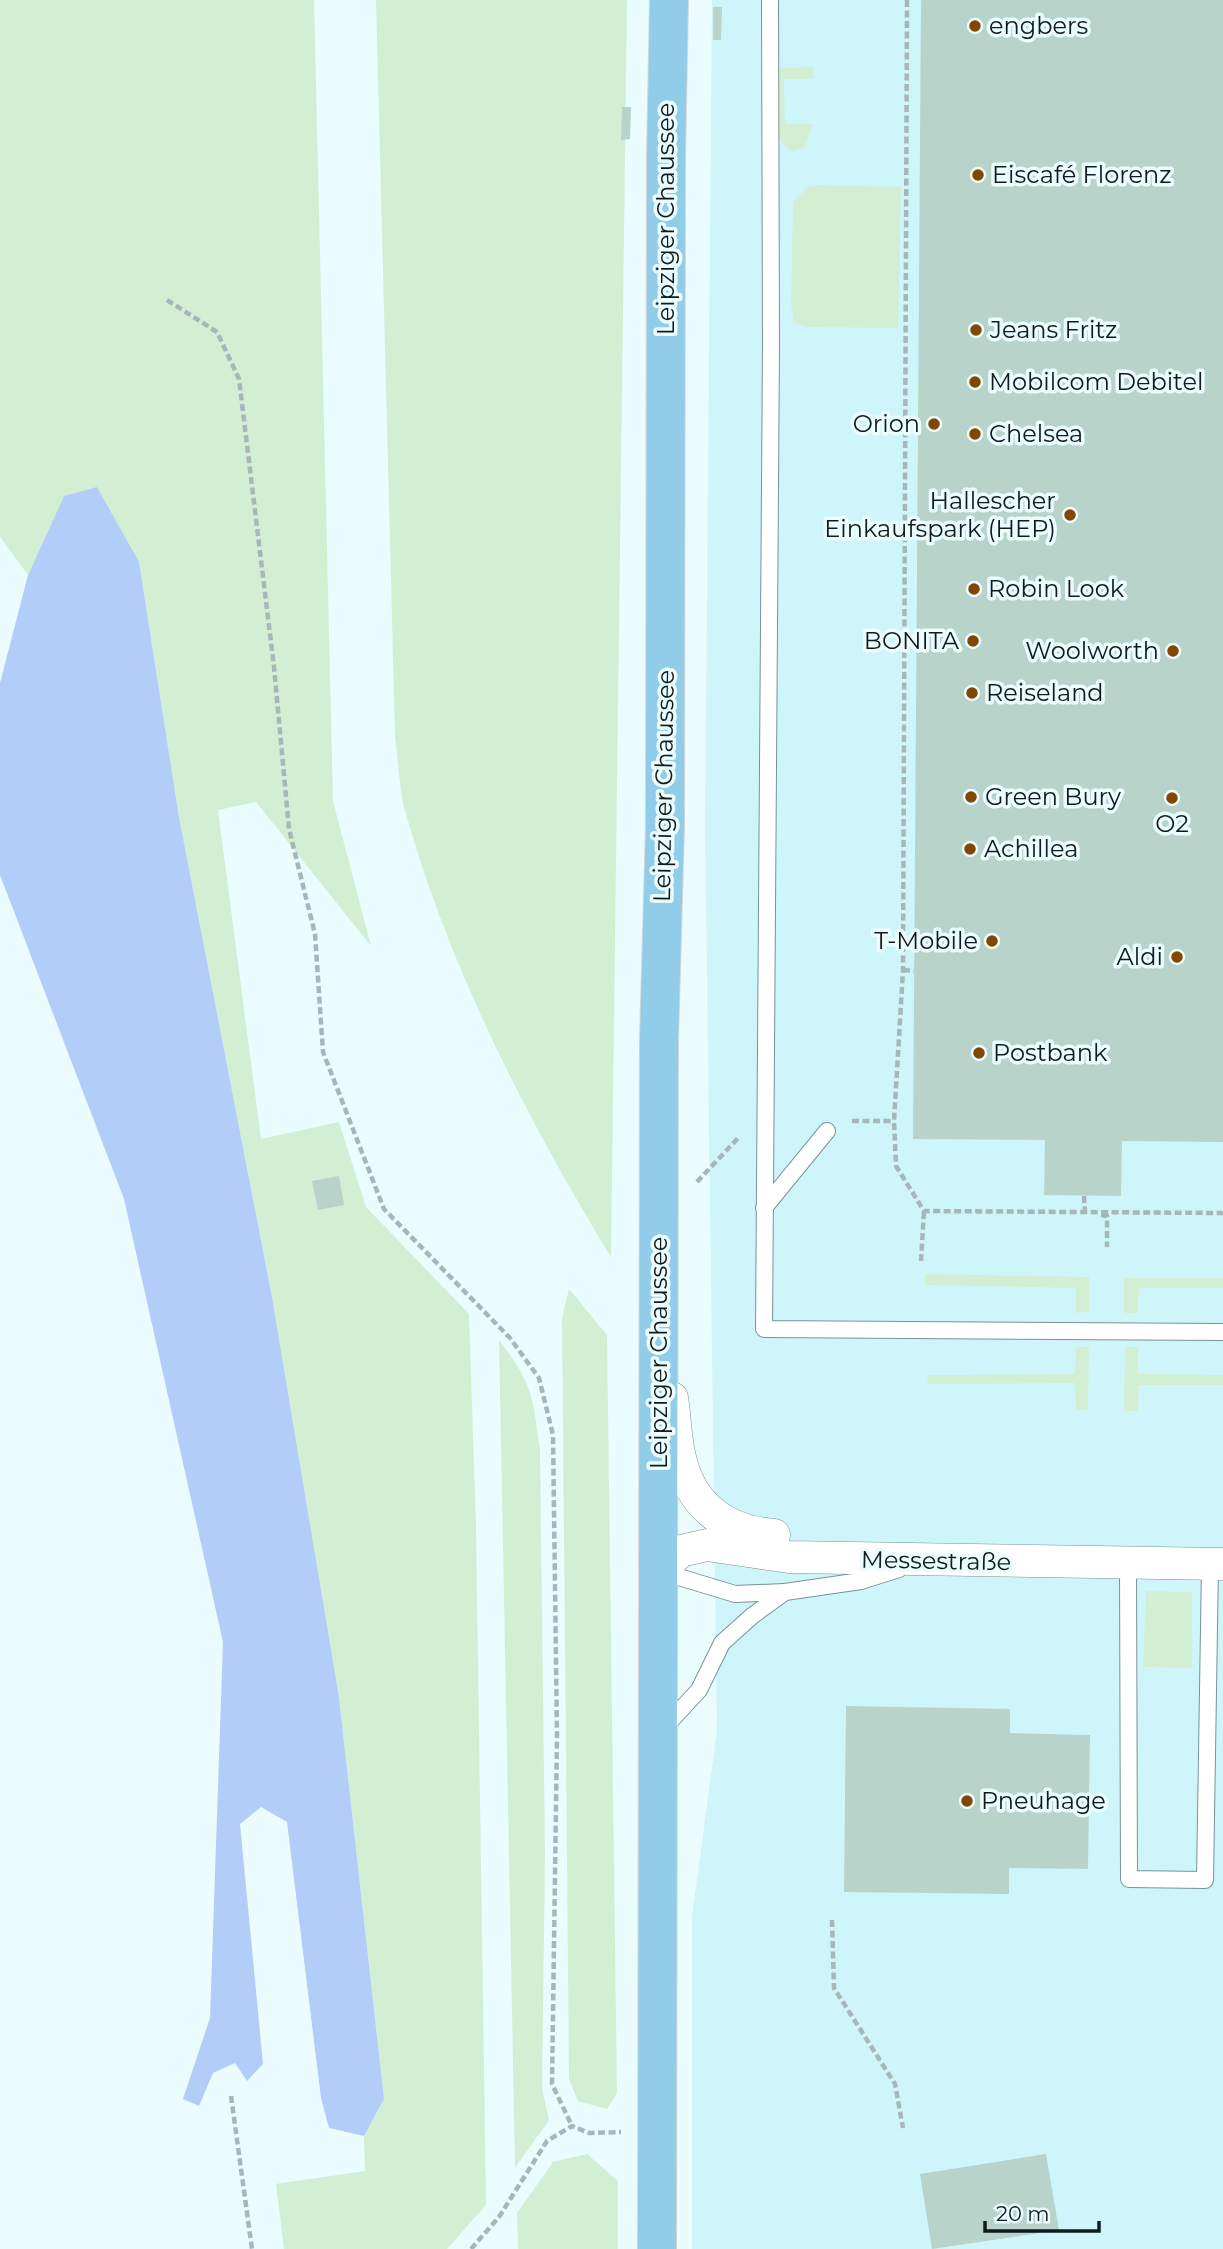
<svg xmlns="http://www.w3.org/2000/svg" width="1223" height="2249" viewBox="0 0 1223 2249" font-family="Montserrat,sans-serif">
  <rect width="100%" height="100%" fill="#eafcfe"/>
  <!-- built -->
  <polygon fill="#cef6fa" points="712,0 1223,0 1223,2249 692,2249 692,1917 717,1730 705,829"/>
  <!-- green -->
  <g fill="#d2efd4">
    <polygon points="0,0 314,0 333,801 371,946 256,802 218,810 261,1139 339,1122 366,1207 469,1314 476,1526 486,2205 447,2249 284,2249 276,2184 365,2171 364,2136 384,2099 339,1697 272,1297 179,817 139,562 64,496 28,575 0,537"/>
    <path d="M 376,0 L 627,0 L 611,1257 C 527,1119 450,970 406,814 C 399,789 398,760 395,735 Z"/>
    <path d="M 813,67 L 813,79 L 784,79 L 785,124 L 813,124 L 805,147 L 792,151 C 767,140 777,91 777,68 Z"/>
    <polygon points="819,185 901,187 898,328 806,327 794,322 791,306 793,202 808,187"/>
    <polygon points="925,1274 1089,1277 1089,1312 1076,1313 1076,1288 925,1285"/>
    <polygon points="1124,1278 1223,1278 1223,1288 1139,1288 1137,1313 1124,1313"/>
    <polygon points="569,1289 607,1335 617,2093 607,2109 578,2101 569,2079 562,1318"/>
    <path d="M 499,1340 C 533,1384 533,1398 540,1451 L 545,1854 L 542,2088 L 549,2120 L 515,2168 Z"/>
    <polygon points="1076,1347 1089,1347 1088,1410 1076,1410 1075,1383 927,1384 928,1375 1075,1374"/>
    <polygon points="1125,1347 1138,1347 1138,1374 1223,1375 1223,1385 1139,1385 1138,1411 1124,1411"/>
    <polygon points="1146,1591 1192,1592 1192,1668 1143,1667"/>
    <polygon points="587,2154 618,2181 618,2249 518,2249 517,2213 553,2162"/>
  </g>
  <!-- water -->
  <polygon fill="#b3cdf9" points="97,487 139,562 179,817 272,1297 339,1697 384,2099 364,2136 329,2128 321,2098 287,1822 261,1807 240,1824 263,2064 247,2081 235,2063 213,2073 199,2106 183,2099 210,2018 223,1642 124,1199 0,875 0,683 28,575 64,496"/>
  <!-- building -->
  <g fill="#b7d3ca">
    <polygon points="921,0 1223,0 1223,1142 1122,1141 1121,1196 1044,1195 1045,1140 913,1139"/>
    <polygon points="713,7 722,7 721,40 713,40"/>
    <polygon points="622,107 631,107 630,139 621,140"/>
    <polygon points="339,1176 344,1205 318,1210 312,1181"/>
    <polygon points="846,1706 1010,1709 1010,1733 1090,1735 1088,1869 1009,1868 1009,1894 844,1892"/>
    <polygon points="1046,2154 1059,2230 932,2249 920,2174"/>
  </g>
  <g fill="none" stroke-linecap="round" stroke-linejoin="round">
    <defs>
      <g id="service">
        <polyline points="770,0 771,345 764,1329 1223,1332"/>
        <polyline points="764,1208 827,1131"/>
        <polyline points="1128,1564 1129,1879 1205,1880 1210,1564"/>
        <polyline points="659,1571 735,1594 785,1592"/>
        <polyline points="663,1729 699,1690 722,1643 752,1616 785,1592 861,1581 899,1569"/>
      </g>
      <g id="minor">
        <path d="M 672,1398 C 675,1416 675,1435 679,1453 C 689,1505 723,1531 774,1535"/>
        <polyline points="659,1571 681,1551 707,1545 789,1557 1223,1564"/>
      </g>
      <polyline id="primary" points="657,2249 659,1039 665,826 666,158 669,0"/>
    </defs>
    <!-- service casing -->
    <use href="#service" stroke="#779396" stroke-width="18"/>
    <!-- minor casing -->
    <use href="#minor" stroke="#779396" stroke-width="33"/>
    <!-- primary casing -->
    <use href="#primary" stroke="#d4d6d6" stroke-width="40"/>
    <!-- path -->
    <g stroke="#a7b7b9" stroke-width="4.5" stroke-dasharray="7 3.5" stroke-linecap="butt">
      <polyline points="907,0 903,970 894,1121 896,1166 924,1211 1223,1213"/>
      <polyline points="167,300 217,332 239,379 274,667 289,829 315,934 323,1052 384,1209 510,1338 539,1378 553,1435 557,1736 552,2084 572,2126"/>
      <polyline points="903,970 914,971"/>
      <polyline points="852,1121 894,1121"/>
      <polyline points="697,1182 739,1137"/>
      <polyline points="1084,1196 1085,1212"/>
      <polyline points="1101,1215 1107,1216 1107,1247"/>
      <polyline points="921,1261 924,1211"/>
      <polyline points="832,1920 834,1988 895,2084 903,2128"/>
      <polyline points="231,2096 252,2249"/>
      <polyline points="471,2249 499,2217 547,2141 572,2126 589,2133 621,2132"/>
    </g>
    <!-- service -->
    <use href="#service" stroke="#fff" stroke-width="16"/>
    <!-- minor -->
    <use href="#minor" stroke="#fff" stroke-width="32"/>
    <!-- primary -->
    <use href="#primary" stroke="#91cce8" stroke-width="38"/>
  </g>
  <!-- markers -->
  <g fill="#834800" stroke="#eafcfe" stroke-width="2.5">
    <circle cx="975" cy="26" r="7"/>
    <circle cx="978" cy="175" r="7"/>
    <circle cx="976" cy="330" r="7"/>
    <circle cx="975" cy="382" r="7"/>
    <circle cx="934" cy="424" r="7"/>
    <circle cx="975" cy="434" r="7"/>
    <circle cx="1070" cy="515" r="7"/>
    <circle cx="974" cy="589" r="7"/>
    <circle cx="973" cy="641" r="7"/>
    <circle cx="1173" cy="651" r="7"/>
    <circle cx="972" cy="693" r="7"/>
    <circle cx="971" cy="797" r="7"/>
    <circle cx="1172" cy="798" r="7"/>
    <circle cx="970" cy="849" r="7"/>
    <circle cx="992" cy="941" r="7"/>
    <circle cx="1177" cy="957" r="7"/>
    <circle cx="979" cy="1053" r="7"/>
    <circle cx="967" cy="1801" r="7"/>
  </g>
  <g text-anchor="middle" stroke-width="7" stroke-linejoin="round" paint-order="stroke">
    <!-- poi labels -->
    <g font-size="24" fill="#111b1d" stroke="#eafcfe" text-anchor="start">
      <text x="989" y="34">engbers</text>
      <text x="992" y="183">Eiscafé Florenz</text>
      <text x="990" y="338">Jeans Fritz</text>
      <text x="989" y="390">Mobilcom Debitel</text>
      <text x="920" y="432" text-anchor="end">Orion</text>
      <text x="989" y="442">Chelsea</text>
      <text x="1056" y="509" text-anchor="end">Hallescher<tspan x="1056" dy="28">Einkaufspark (HEP)</tspan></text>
      <text x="988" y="597">Robin Look</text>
      <text x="959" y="649" text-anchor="end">BONITA</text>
      <text x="1159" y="659" text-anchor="end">Woolworth</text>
      <text x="986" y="701">Reiseland</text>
      <text x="985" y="805">Green Bury</text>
      <text x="1172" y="832" text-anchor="middle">O2</text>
      <text x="984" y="857">Achillea</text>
      <text x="978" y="949" text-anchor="end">T-Mobile</text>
      <text x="1163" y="965" text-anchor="end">Aldi</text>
      <text x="993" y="1061">Postbank</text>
      <text x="981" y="1809">Pneuhage</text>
    </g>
    <!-- street labels -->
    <g font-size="24" fill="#111b1d" stroke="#eafcfe">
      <text transform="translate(666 219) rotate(-90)" y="8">Leipziger Chaussee</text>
      <text transform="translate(664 786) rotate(-89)" y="8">Leipziger Chaussee</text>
      <text transform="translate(659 1353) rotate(-90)" y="8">Leipziger Chaussee</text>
      <text transform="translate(936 1561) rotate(1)" y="8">Messestraße</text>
    </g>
  </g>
  <!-- scale -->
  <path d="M985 2221v10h114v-10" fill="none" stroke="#111b1d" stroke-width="3.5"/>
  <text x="996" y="2221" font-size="21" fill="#111b1d" stroke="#eafcfe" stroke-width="5" paint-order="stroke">20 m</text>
</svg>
